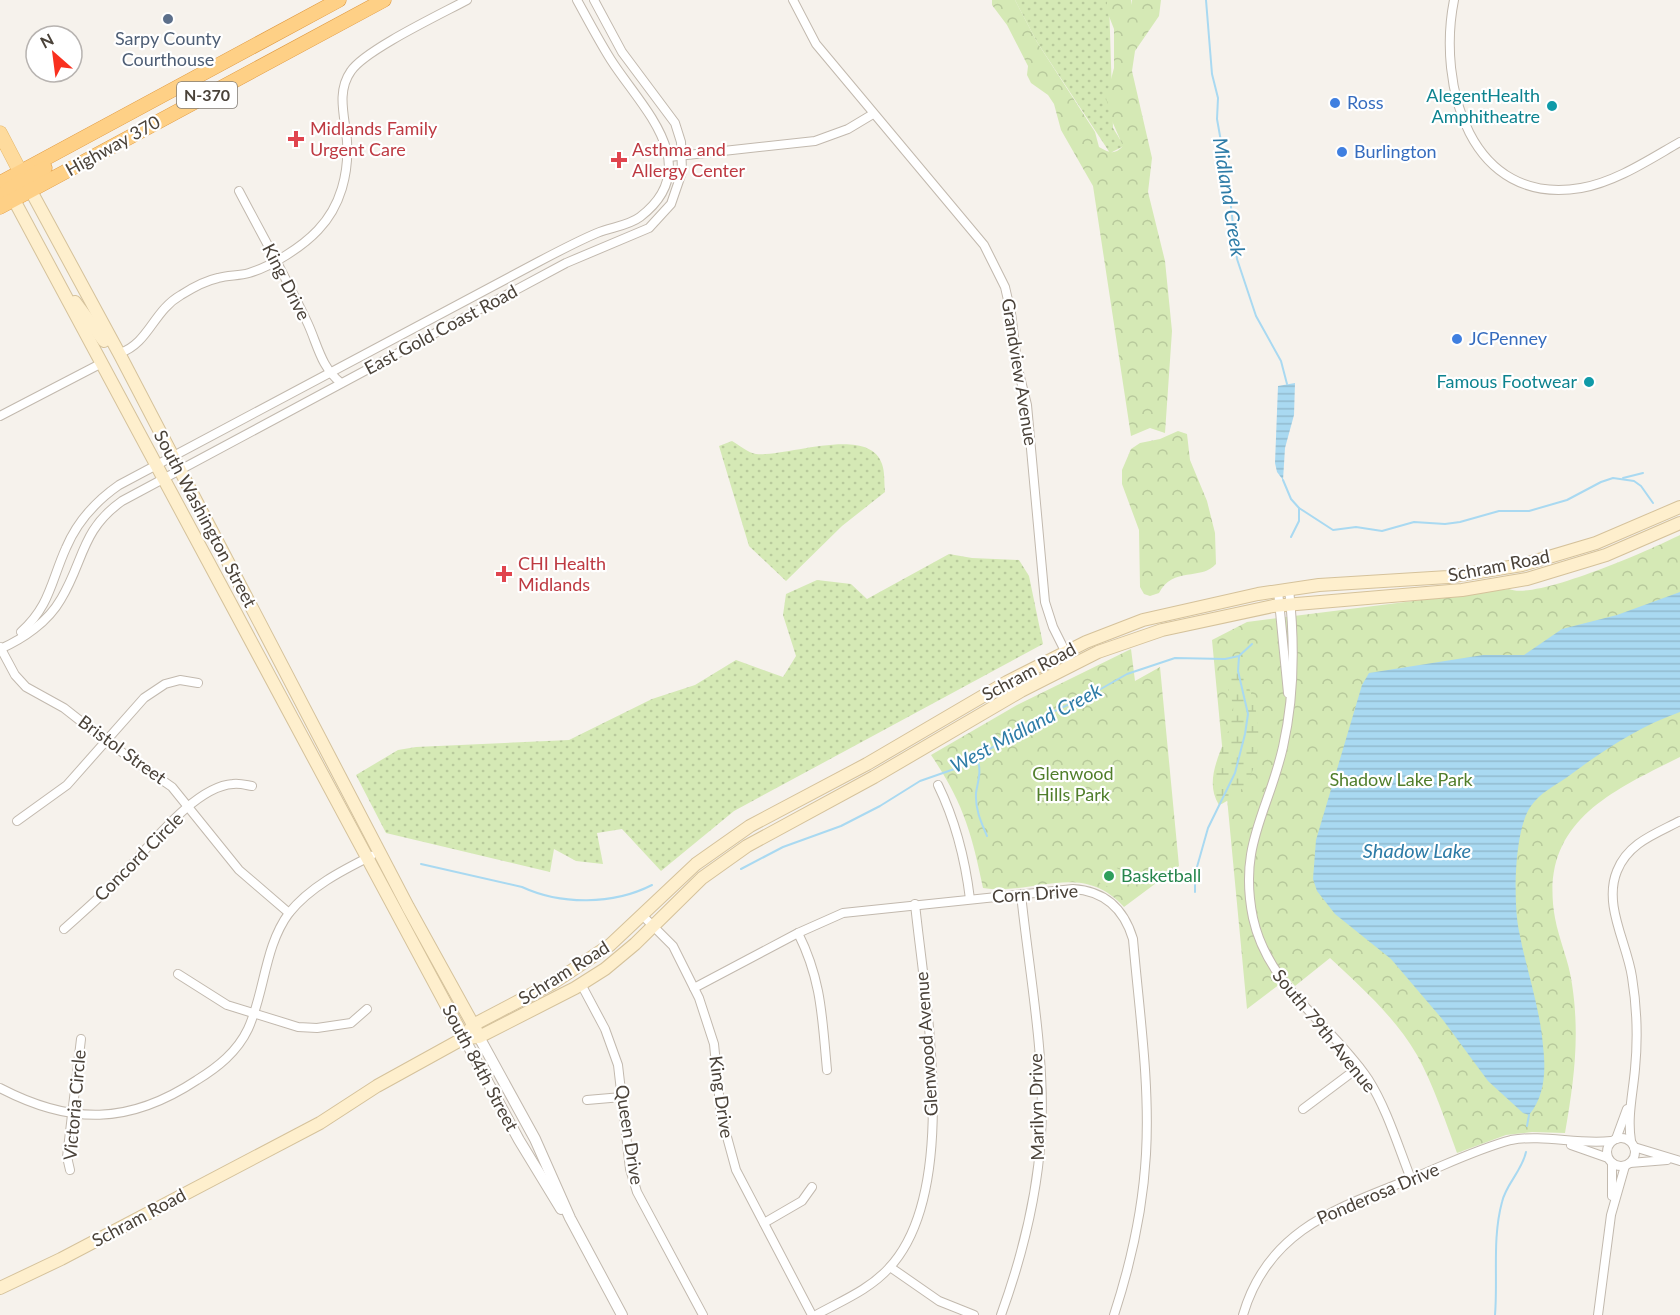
<svg xmlns="http://www.w3.org/2000/svg" width="1680" height="1315" viewBox="0 0 1680 1315" font-family="Lato,sans-serif">
  <defs>
    <pattern id="grass-dots" width="8" height="8" patternUnits="userSpaceOnUse" patternTransform="scale(1.5)"><rect width="8" height="8" fill="#d5e9b5"/><path d="M2 2h.1M6 6h.1" fill="none" stroke="#b8c99c" stroke-width="1.8" stroke-linecap="round"/></pattern>
    <pattern id="forest-crowns" width="20" height="18" patternUnits="userSpaceOnUse" patternTransform="scale(1.5)"><rect width="20" height="18" fill="#d5e9b5"/><path d="M2 6a3 3 0 1 1 6 0M12 15a3 3 0 1 1 6 0" fill="none" stroke="#b8c99c"/></pattern>
    <pattern id="wetland-marsh" width="20" height="14" patternUnits="userSpaceOnUse" patternTransform="scale(1.5)"><rect width="20" height="14" fill="#d5e9b5"/><path d="M1 5h8M5 5V1M11 12h8M15 12V8" fill="none" stroke="#b8c99c"/></pattern>
    <pattern id="water-rules" width="6" height="5" patternUnits="userSpaceOnUse" patternTransform="scale(1.5)"><rect width="6" height="5" fill="#a9d9f1"/><path d="M0 2.5h6" fill="none" stroke="#93bbcf"/></pattern>
  </defs>
  <rect width="100%" height="100%" fill="#f6f2ec"/>
  <!-- grass -->
  <g fill="url(#grass-dots)">
    <polygon points="1015,0 1109,0 1113,128 1124,146 1110,153 1037,42"/>
    <path d="M 732,441 C 738,444 748,453 756,454 C 784,458 869,424 882,464 C 885,472 884,483 885,492 L 842,526 L 786,581 L 749,546 L 719,446 Z"/>
    <polygon points="949,554 972,558 1019,560 1029,576 1043,644 734,811 661,871 622,829 597,833 603,864 576,861 554,849 550,872 386,833 356,775 398,750 416,747 569,740 652,699 695,685 736,660 783,677 796,656 783,615 786,594 817,580 851,584 867,599"/>
  </g>
  <!-- forest -->
  <g fill="url(#forest-crowns)">
    <path d="M 992,0 L 1015,0 L 1037,42 L 1095,132 L 1099,147 C 1109,153 1115,155 1123,146 L 1112,121 L 1106,98 L 1114,68 L 1114,29 L 1107,11 L 1107,0 L 1131,0 L 1132,5 L 1132,0 L 1161,0 L 1159,16 L 1135,51 L 1132,71 L 1152,158 L 1148,192 L 1165,261 L 1172,331 L 1165,433 L 1150,428 L 1131,436 L 1093,186 L 1061,130 L 1054,104 L 1048,95 L 1031,83 L 1027,75 L 1028,66 L 1007,25 L 992,5 Z"/>
    <path d="M 1178,431 L 1187,434 L 1190,460 L 1207,501 L 1215,533 L 1216,564 C 1201,581 1173,566 1159,593 L 1150,596 L 1144,594 L 1140,587 L 1139,530 L 1122,484 L 1122,470 L 1131,449 L 1140,443 L 1160,439 Z"/>
    <path d="M 1680,535 L 1680,757 C 1610,792 1538,823 1555,918 C 1559,940 1569,961 1572,984 C 1580,1036 1574,1082 1565,1133 L 1532,1132 L 1506,1135 L 1457,1153 C 1445,1120 1434,1086 1417,1055 C 1395,1017 1361,987 1330,958 L 1295,986 L 1288,978 L 1247,1009 L 1212,640 L 1247,622 L 1509,589 C 1535,601 1652,549 1680,535 Z"/>
    <path d="M 1131,649 L 1135,681 L 1160,667 L 1179,866 L 1124,907 C 1081,860 1035,896 983,888 C 972,834 963,802 931,755 L 1017,705 Z"/>
  </g>
  <!-- wetland -->
  <path fill="url(#wetland-marsh)" d="M 1234,668 L 1240,670 C 1265,709 1271,784 1219,805 C 1200,775 1230,741 1233,712 C 1235,693 1219,691 1234,668 Z"/>
  <!-- pitch -->
  <polygon fill="#d5e9b5" points="1106,863 1121,870 1113,889 1098,882"/>
  <!-- water -->
  <g fill="url(#water-rules)">
    <polygon points="1295,383 1294,415 1285,448 1283,480 1277,472 1275,463 1278,386"/>
    <path d="M 1680,592 L 1680,712 C 1638,727 1602,751 1566,778 C 1554,786 1540,793 1531,806 C 1514,829 1513,902 1519,931 C 1526,969 1540,1007 1543,1046 C 1546,1070 1545,1096 1529,1115 L 1523,1113 L 1488,1081 L 1443,1020 L 1391,959 L 1335,914 L 1317,891 L 1313,879 L 1316,840 L 1362,685 L 1369,673 L 1483,655 L 1524,655 L 1562,629 L 1617,615 Z"/>
  </g>
  <g fill="none" stroke-linecap="round" stroke-linejoin="round">
    <!-- stream -->
    <g stroke="#a9d9f1" stroke-width="2">
      <polyline points="1206,0 1212,74 1218,98 1217,119 1228,181 1237,259 1256,316 1281,361 1287,384"/>
      <polyline points="1623,478 1643,473"/>
      <polyline points="1283,480 1291,499 1299,508 1333,530 1356,527 1382,531 1414,522 1445,524 1460,522 1499,511 1529,511 1567,500 1601,482 1613,478 1634,481 1641,486 1653,503"/>
      <polyline points="1291,537 1299,521 1299,508"/>
      <path d="M 977,758 C 982,772 978,780 976,793 C 975,809 981,822 987,836"/>
      <path d="M 421,864 L 522,887 C 561,905 613,905 652,885"/>
      <polyline points="741,869 783,847 841,826 880,806 920,781 963,766 1037,719 1092,694 1127,674 1175,658 1225,659 1239,656 1252,644"/>
      <polyline points="1195,892 1195,874 1208,828 1235,773 1245,734 1248,714 1238,671 1239,657"/>
      <polyline points="1527,1126 1529,1115"/>
      <path d="M 1495,1315 C 1498,1278 1492,1239 1502,1202 C 1506,1184 1522,1171 1526,1152"/>
    </g>
    <defs>
      <g id="minor">
        <polyline points="793,0 816,44 984,245 1005,287 1011,313 1018,369 1027,405 1045,602 1053,627 1072,665"/>
        <path d="M 1454,0 C 1437,85 1470,207 1581,188 C 1616,182 1650,159 1680,142"/>
        <polyline points="669,157 815,141 848,129 873,114"/>
        <path d="M 239,191 C 262,235 287,279 308,324 C 318,346 321,367 341,383"/>
        <path d="M 120,353 C 149,343 153,311 181,295 C 192,288 204,281 218,278 C 228,275 239,276 249,273 C 272,266 302,247 318,230 C 341,206 349,173 347,141 C 345,117 336,92 351,71 C 365,50 441,14 467,0"/>
        <polyline points="0,416 102,363"/>
        <path d="M 1289,589 C 1295,643 1295,694 1283,747 C 1268,813 1238,845 1253,918 C 1268,987 1331,1024 1368,1079 C 1387,1109 1398,1146 1411,1179"/>
        <polyline points="1278,591 1288,693"/>
        <path d="M 21,632 C 50,606 51,581 66,548 C 77,522 96,501 119,485 L 540,261 C 559,251 578,241 597,233 C 611,227 628,226 640,217 C 707,166 641,107 611,60 C 599,41 588,20 577,0"/>
        <polyline points="0,647 15,675 26,687 64,708 106,741 172,787 239,870 289,913"/>
        <path d="M 0,649 C 23,639 48,622 61,599 C 84,561 81,530 122,501 L 566,263 L 649,228 L 671,204 L 682,172 L 681,142 L 675,123 L 622,52 L 594,0"/>
        <path d="M 938,785 C 956,822 965,858 970,899"/>
        <polyline points="17,821 67,785 144,698 165,684 180,680 198,683"/>
        <polyline points="643,916 673,946 699,998 714,1044 721,1115 736,1170 812,1315"/>
        <path d="M 64,929 C 84,911 105,893 124,873 C 149,847 195,786 233,784 C 239,783 246,785 252,786"/>
        <path d="M 798,933 C 822,981 822,1018 827,1070"/>
        <polyline points="178,974 227,1005 298,1027 317,1028 351,1023 367,1009"/>
        <polyline points="581,984 605,1029 618,1065 630,1169 637,1192 703,1315"/>
        <path d="M 694,988 L 798,933 L 843,913 L 1073,889 C 1105,891 1124,909 1133,939 C 1139,1010 1150,1082 1146,1154 C 1143,1209 1131,1263 1114,1315"/>
        <path d="M 0,1088 C 71,1125 129,1125 197,1080 C 218,1067 237,1052 248,1029 C 265,992 264,947 289,913 C 310,887 341,871 371,856"/>
        <polyline points="587,1100 622,1097"/>
        <polyline points="1303,1109 1359,1067"/>
        <circle cx="1621" cy="1152" r="14"/>
        <polyline points="1616,1139 1627,1109"/>
        <path d="M 1631,1141 C 1627,1117 1633,1093 1635,1069 C 1638,1038 1637,1008 1632,977 C 1627,943 1603,905 1617,871 C 1628,843 1655,834 1680,821"/>
        <polyline points="1571,1145 1608,1158"/>
        <polyline points="1634,1147 1680,1161"/>
        <polyline points="1612,1163 1612,1196"/>
        <polyline points="1630,1163 1667,1160"/>
        <polyline points="70,1170 67,1157 81,1039"/>
        <polyline points="764,1223 802,1201 812,1187"/>
        <polyline points="890,1267 939,1301 974,1315"/>
        <path d="M 816,1315 C 841,1301 869,1290 889,1268 C 961,1191 925,1001 915,904"/>
        <path d="M 1001,1315 C 1022,1257 1037,1198 1041,1136 C 1046,1058 1029,972 1021,894"/>
        <path d="M 1243,1315 C 1268,1229 1338,1208 1413,1178 C 1445,1165 1477,1149 1511,1140 C 1544,1134 1578,1145 1611,1141"/>
        <polyline points="1598,1315 1611,1215 1625,1166"/>
      </g>
      <g id="tertiary">
        <polyline points="479,1037 535,1139 570,1218 622,1315"/>
        <polyline points="464,1038 519,1140 561,1209"/>
      </g>
      <g id="secondary">
        <polyline points="31,191 120,355 408,907 476,1030"/>
        <polyline points="14,200 464,1038"/>
        <polyline points="75,302 104,341"/>
        <polyline points="464,1038 473,1025 553,983 610,945 696,864 750,826 867,764 1007,682 1086,642 1143,620 1258,594 1319,585 1448,577 1522,565 1596,543 1680,507"/>
        <polyline points="0,1288 61,1259 320,1123 377,1086 464,1038 479,1037 575,988 605,969 635,944 702,878 747,846 874,777 1021,691 1098,652 1162,630 1273,606 1462,590 1527,579 1606,555 1680,523"/>
      </g>
      <polyline id="primary" points="0,133 25,181"/>
      <g id="trunk">
        <polyline points="0,183 339,0"/>
        <polyline points="0,196 22,180"/>
        <polyline points="15,198 33,175 45,168"/>
        <polyline points="0,207 384,0"/>
      </g>
    </defs>
    <!-- minor casing -->
    <use href="#minor" stroke="#c2b9ae" stroke-width="10"/>
    <!-- tertiary casing -->
    <use href="#tertiary" stroke="#c2b9ae" stroke-width="12"/>
    <!-- secondary casing -->
    <use href="#secondary" stroke="#d5c29b" stroke-width="14"/>
    <!-- primary casing -->
    <use href="#primary" stroke="#e4b76b" stroke-width="15"/>
    <!-- trunk casing -->
    <use href="#trunk" stroke="#de973e" stroke-width="15"/>
    <!-- minor -->
    <use href="#minor" stroke="#fff" stroke-width="8"/>
    <!-- tertiary -->
    <use href="#tertiary" stroke="#fff" stroke-width="10"/>
    <!-- secondary -->
    <use href="#secondary" stroke="#feefcd" stroke-width="12"/>
    <!-- primary -->
    <use href="#primary" stroke="#fedb9d" stroke-width="14"/>
    <!-- trunk -->
    <use href="#trunk" stroke="#fed086" stroke-width="14"/>
  </g>
  <!-- markers -->
  <circle fill="#5c6f8a" stroke="#fff" stroke-width="2" cx="168" cy="19" r="6"/>
  <g fill="#3f7fe0" stroke="#fff" stroke-width="2">
    <circle cx="1335" cy="103" r="6"/>
    <circle cx="1342" cy="152" r="6"/>
    <circle cx="1457" cy="339" r="6"/>
  </g>
  <g fill="#0f9aa8" stroke="#fff" stroke-width="2">
    <circle cx="1552" cy="106" r="6"/>
    <circle cx="1589" cy="382" r="6"/>
  </g>
  <g fill="#e0444e" stroke="#fff" stroke-width="2">
    <path d="M293 130h6v6h6v6h-6v6h-6v-6h-6v-6h6z"/>
    <path d="M616 151h6v6h6v6h-6v6h-6v-6h-6v-6h6z"/>
    <path d="M501 565h6v6h6v6h-6v6h-6v-6h-6v-6h6z"/>
  </g>
  <circle fill="#2e9e5b" stroke="#fff" stroke-width="2" cx="1109" cy="876" r="6"/>
  <g text-anchor="middle" stroke-width="4.5" stroke-linejoin="round" paint-order="stroke">
    <!-- shield labels -->
    <rect fill="#fff" stroke="#807b74" stroke-width="1.5" x="177" y="82" width="60" height="26" rx="4.5"/>
    <g font-size="16" font-weight="bold" fill="#4a4239">
      <text x="207" y="101">N-370</text>
    </g>
    <!-- service labels -->
    <g font-size="18" fill="#4e5e75" stroke="#fff">
      <text x="168" y="45">Sarpy County<tspan x="168" dy="21">Courthouse</tspan></text>
    </g>
    <!-- culture labels -->
    <g font-size="18" fill="#0d838f" stroke="#fff" text-anchor="end">
      <text x="1540" y="102">AlegentHealth<tspan x="1540" dy="21">Amphitheatre</tspan></text>
      <text x="1577" y="388">Famous Footwear</text>
    </g>
    <!-- shop labels -->
    <g font-size="18" fill="#366cbe" stroke="#fff" text-anchor="start">
      <text x="1347" y="109">Ross</text>
      <text x="1354" y="158">Burlington</text>
      <text x="1469" y="345">JCPenney</text>
    </g>
    <!-- health labels -->
    <g font-size="18" fill="#be3a42" stroke="#fff" text-anchor="start">
      <text x="310" y="135">Midlands Family<tspan x="310" dy="21">Urgent Care</tspan></text>
      <text x="632" y="156">Asthma and<tspan x="632" dy="21">Allergy Center</tspan></text>
      <text x="518" y="570">CHI Health<tspan x="518" dy="21">Midlands</tspan></text>
    </g>
    <!-- street labels -->
    <g font-size="18" fill="#4a4239" stroke="#fff">
      <text transform="translate(113 146) rotate(-29)" y="6">Highway 370</text>
      <text transform="translate(286 282) rotate(63)" y="6">King Drive</text>
      <text transform="translate(441 330) rotate(-28)" y="6">East Gold Coast Road</text>
      <text transform="translate(1019 372) rotate(81)" y="6">Grandview Avenue</text>
      <text transform="translate(205 519) rotate(62)" y="6">South Washington Street</text>
      <text transform="translate(1499 566) rotate(-11)" y="6">Schram Road</text>
      <text transform="translate(1029 672) rotate(-28)" y="6">Schram Road</text>
      <text transform="translate(122 750) rotate(36)" y="6">Bristol Street</text>
      <text transform="translate(139 857) rotate(-45)" y="6">Concord Circle</text>
      <text transform="translate(1035 894) rotate(-4)" y="6">Corn Drive</text>
      <text transform="translate(564 973) rotate(-32)" y="6">Schram Road</text>
      <text transform="translate(1324 1031) rotate(51)" y="6">South 79th Avenue</text>
      <text transform="translate(927 1044) rotate(-94)" y="6">Glenwood Avenue</text>
      <text transform="translate(480 1068) rotate(62)" y="6">South 84th Street</text>
      <text transform="translate(721 1097) rotate(82)" y="6">King Drive</text>
      <text transform="translate(75 1105) rotate(-85)" y="6">Victoria Circle</text>
      <text transform="translate(1037 1107) rotate(-91)" y="6">Marilyn Drive</text>
      <text transform="translate(629 1135) rotate(81)" y="6">Queen Drive</text>
      <text transform="translate(1378 1194) rotate(-23)" y="6">Ponderosa Drive</text>
      <text transform="translate(139 1218) rotate(-28)" y="6">Schram Road</text>
    </g>
    <!-- park labels -->
    <g font-size="18" fill="#507e2b" stroke="#fff">
      <text x="1073" y="780">Glenwood<tspan x="1073" dy="21">Hills Park</tspan></text>
      <text x="1401" y="786">Shadow Lake Park</text>
    </g>
    <!-- leisure labels -->
    <g font-size="18" fill="#27864d" stroke="#fff" text-anchor="start">
      <text x="1121" y="882">Basketball</text>
    </g>
    <!-- water labels -->
    <g font-size="20" font-style="italic" fill="#2e7ca7" stroke="#fff">
      <text transform="translate(1229 197) rotate(81)" y="7">Midland Creek</text>
      <text transform="translate(1026 728) rotate(-28)" y="7">West Midland Creek</text>
      <text x="1417" y="858">Shadow Lake</text>
    </g>
  </g>
  <!-- north arrow -->
  <g transform="translate(54 54) rotate(332)"><circle r="28" fill="#ffffff" stroke="#b7b3b0" stroke-width="1.5"/>
  <path d="M0-4.5L10 22L0 15L-10 22Z" fill="#f9301f"/>
  <text y="-9" font-size="16" font-weight="bold" text-anchor="middle" fill="#4a4239">N</text>
  </g>
</svg>
